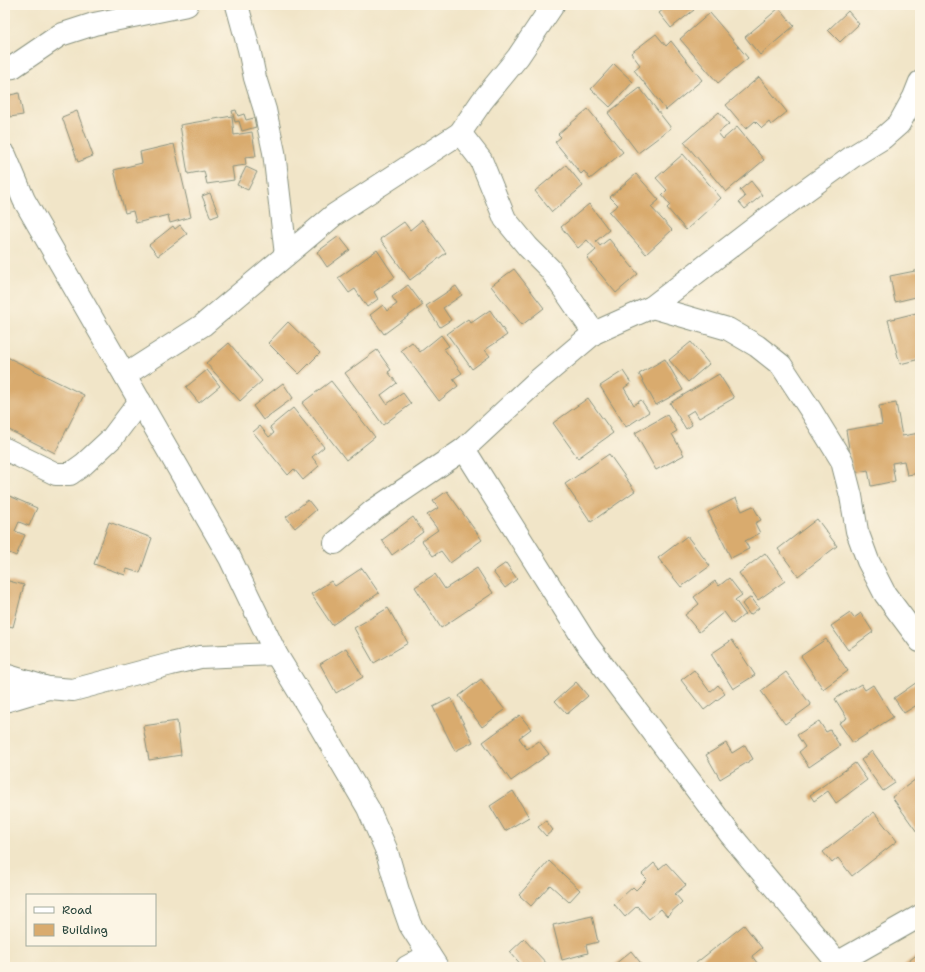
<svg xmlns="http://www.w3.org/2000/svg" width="925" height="972" viewBox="0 0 925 972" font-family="'Shantell Sans',sans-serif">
  <rect width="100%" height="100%" fill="#fcf5e5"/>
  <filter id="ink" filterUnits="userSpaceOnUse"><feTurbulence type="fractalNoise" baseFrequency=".025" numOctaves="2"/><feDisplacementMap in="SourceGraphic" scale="8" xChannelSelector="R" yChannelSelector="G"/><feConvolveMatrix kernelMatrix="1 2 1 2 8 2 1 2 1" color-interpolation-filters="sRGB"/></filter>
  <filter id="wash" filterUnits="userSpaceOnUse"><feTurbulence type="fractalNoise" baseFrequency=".012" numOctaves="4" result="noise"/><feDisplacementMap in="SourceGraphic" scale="16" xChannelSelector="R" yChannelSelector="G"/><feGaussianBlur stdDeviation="0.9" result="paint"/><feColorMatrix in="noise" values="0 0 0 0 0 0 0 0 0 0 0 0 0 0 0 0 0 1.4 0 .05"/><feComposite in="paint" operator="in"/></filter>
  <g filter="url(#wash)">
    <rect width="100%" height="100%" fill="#f1e5c8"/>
    <g id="blocks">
      <!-- building -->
      <g fill="#d9ab6e">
        <polygon points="669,5 690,5 694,10 671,28 659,13"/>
        <polygon points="779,8 794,26 760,55 745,37"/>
        <polygon points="848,11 859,24 840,42 828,30"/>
        <polygon points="710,13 748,58 718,83 680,39"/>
        <polygon points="656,34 666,46 671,41 702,80 666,110 634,70 640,65 631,53"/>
        <polygon points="614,64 633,82 610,107 591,89"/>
        <polygon points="759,77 787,112 771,125 769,122 762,128 755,121 746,129 726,105"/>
        <polygon points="640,88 671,128 638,153 608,113"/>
        <polygon points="19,93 23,115 10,117 6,96"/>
        <polygon points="588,109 623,152 590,179 584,171 581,174 555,142 561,137 558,134"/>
        <polygon points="236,110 238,116 244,114 246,120 254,118 256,127 242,131 239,121 235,122 232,111"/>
        <polygon points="77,111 93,156 78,162 62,117"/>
        <polygon points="719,112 729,124 718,133 723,139 737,127 764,160 726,192 684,142"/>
        <polygon points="232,116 234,135 252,132 256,156 245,157 246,165 232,167 234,180 207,184 204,171 188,174 180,125"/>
        <polygon points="174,144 191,217 170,223 168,215 136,223 133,211 125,213 114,170 142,163 140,152"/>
        <polygon points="683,154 721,198 686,230 667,208 670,205 662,195 667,190 656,178"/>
        <polygon points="566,165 583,186 552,212 535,191"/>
        <polygon points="246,167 257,172 248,190 237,185"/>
        <polygon points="636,174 659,200 651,207 672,230 646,254 609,212 618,205 610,197"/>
        <polygon points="751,181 762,195 745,209 739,202 745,197 740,190"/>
        <polygon points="210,193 219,215 211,218 202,196"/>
        <polygon points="589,204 609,230 596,241 600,246 609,239 638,274 616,293 587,258 596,250 587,240 578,248 561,227"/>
        <polygon points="422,220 446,253 410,280 380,239 404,222 410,230"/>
        <polygon points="180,225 187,234 158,256 149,245 173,226 175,229"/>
        <polygon points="339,236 350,250 327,267 317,252"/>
        <polygon points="377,250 395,277 374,292 378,299 367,307 355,289 349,293 338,278"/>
        <polygon points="514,269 544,308 522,325 491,286"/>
        <polygon points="920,270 920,296 895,302 890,276"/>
        <polygon points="408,285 423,305 384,334 370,315 383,305 387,311 397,304 392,297"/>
        <polygon points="456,286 462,295 443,308 451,320 440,327 426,306"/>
        <polygon points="490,310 507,335 485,350 490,356 472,369 447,334 468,319 471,323"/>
        <polygon points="920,312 920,359 900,364 888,320"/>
        <polygon points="288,322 320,353 299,374 268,343"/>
        <polygon points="441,335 449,346 444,349 462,373 453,379 458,386 439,401 401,350 412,342 420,352"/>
        <polygon points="691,342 709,364 688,382 669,360"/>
        <polygon points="229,343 262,381 240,401 206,363"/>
        <polygon points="377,350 391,370 388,372 397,383 381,395 387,404 403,393 411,404 383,425 345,373"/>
        <polygon points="5,356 84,395 55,453 5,428"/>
        <polygon points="665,359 683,390 656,405 639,374"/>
        <polygon points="207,370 220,386 199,403 186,387"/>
        <polygon points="623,371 631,383 624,388 634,405 641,400 649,412 626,427 600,386"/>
        <polygon points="719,374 734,398 699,418 694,410 686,415 692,425 686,429 670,403"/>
        <polygon points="331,381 375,437 346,460 302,403"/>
        <polygon points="283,383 293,398 263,420 253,406"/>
        <polygon points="588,398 613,433 578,458 553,423"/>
        <polygon points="896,403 902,436 920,433 920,473 907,475 904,461 892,463 895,481 871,486 868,470 853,473 846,430 882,424 879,406"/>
        <polygon points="293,408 324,447 312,457 319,466 303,480 294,469 288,475 253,432 260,426 269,437 274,433 270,427"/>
        <polygon points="667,415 677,431 672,434 684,455 656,470 635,433"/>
        <polygon points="609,454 635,491 591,522 565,484"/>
        <polygon points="447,491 482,540 450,563 441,551 433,556 422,541 438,530 427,515 438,508 433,501"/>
        <polygon points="5,494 37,508 29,526 19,522 15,531 25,535 16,556 5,551"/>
        <polygon points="736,498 742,511 753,506 761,520 755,523 760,533 745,541 749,549 731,558 708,512"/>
        <polygon points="308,500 316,510 295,528 286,517"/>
        <polygon points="413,517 423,532 392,555 382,540"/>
        <polygon points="817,519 837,546 798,576 778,549"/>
        <polygon points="109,522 152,538 140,573 127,569 125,575 94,564"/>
        <polygon points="687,536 710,566 681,587 658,558"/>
        <polygon points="765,553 785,581 758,600 739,573"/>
        <polygon points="506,563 517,579 505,588 493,572"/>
        <polygon points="362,568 379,593 332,625 311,594 331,581 335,586"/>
        <polygon points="477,568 493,593 441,628 415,587 435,574 445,589"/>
        <polygon points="729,578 742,595 735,600 745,614 733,624 724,612 699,632 685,615 699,604 694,597 715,581 719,586"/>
        <polygon points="5,580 24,585 13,627 5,625"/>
        <polygon points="751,597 759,608 750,615 742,604"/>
        <polygon points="388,608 408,643 374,663 354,628"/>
        <polygon points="850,613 854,618 861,613 873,632 848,650 831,626"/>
        <polygon points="826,639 848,671 823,689 801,656"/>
        <polygon points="732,640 755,675 733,689 711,654"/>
        <polygon points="346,648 363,677 336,693 320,664"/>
        <polygon points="694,670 710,692 718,685 725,694 704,710 681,680"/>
        <polygon points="786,672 811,705 785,724 761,691"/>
        <polygon points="481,679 505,710 482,727 459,696"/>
        <polygon points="920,680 920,703 904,713 894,698"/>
        <polygon points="576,682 588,696 567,714 555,701"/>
        <polygon points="861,684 865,690 873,685 893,717 853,743 839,723 847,718 835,699 851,689 851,690"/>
        <polygon points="451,698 473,742 455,751 433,707"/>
        <polygon points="520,715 531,729 519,738 527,749 539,741 549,754 511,781 483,742"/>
        <polygon points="177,721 181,755 149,760 143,726"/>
        <polygon points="819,721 826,732 830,730 840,746 809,767 799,752 805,747 797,735"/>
        <polygon points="726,743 732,753 745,745 753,759 720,779 706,755"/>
        <polygon points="872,751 895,783 883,791 861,760"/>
        <polygon points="855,763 867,780 836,803 828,791 814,801 810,795"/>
        <polygon points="920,776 920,830 917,832 892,797"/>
        <polygon points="513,791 529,817 505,831 490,806"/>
        <polygon points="874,812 897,841 852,876 838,858 832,863 823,852"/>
        <polygon points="546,821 553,830 546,836 538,827"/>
        <polygon points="549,861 580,890 569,902 550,885 531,906 519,895"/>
        <polygon points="654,863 659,869 666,863 686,885 675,894 682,902 667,916 661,909 649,919 637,906 625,917 614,904 633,887 636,890 647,879 642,874"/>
        <polygon points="592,916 598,942 586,945 588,953 562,960 553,925"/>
        <polygon points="744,925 762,948 752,956 760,967 691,967"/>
        <polygon points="524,939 548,965 546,967 523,967 510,952"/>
        <polygon points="631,951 644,967 615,967 614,965"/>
        <polygon points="920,952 920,967 906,967 904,965"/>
      </g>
    </g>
  </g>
  <g filter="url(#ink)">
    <use href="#blocks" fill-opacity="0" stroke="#88917e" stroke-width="1"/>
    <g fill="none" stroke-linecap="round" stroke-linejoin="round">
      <defs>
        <g id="minor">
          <polyline points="237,5 249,49 255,78 265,110 274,152 286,255"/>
          <polyline points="5,68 13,67 60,35 94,24 187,5"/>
          <polyline points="460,133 481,160 505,219 528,247 550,269 594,333"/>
          <polyline points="5,155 24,200 230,558 276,654 320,726 368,808 386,849 398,891 410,925 437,967"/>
          <polyline points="652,307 728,329 757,346 781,365 810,409 842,461 851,496 857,531 868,561 885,594 920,641"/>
          <polyline points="125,375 203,325 334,215 460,133 482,101 518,57 553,5"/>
          <polyline points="5,449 56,474 70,474 84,464 112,438 140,401"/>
          <polyline points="464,449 586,643 730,834 841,967"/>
          <polyline points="335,543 374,510 464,449 536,382 594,333 652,307 769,217 852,157 883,138 899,124 914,97 920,82"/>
          <polyline points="5,675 48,688 73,690 171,664 200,657 276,654"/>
          <polyline points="5,701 48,688"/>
          <polyline points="837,963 920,916"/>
          <polyline points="407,967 429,955"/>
        </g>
      </defs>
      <!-- minor casing -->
      <use href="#minor" stroke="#88917e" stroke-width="24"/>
      <!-- minor -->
      <use href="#minor" stroke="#fff" stroke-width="22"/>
    </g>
  </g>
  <!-- margin -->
  <rect width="925" height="972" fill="none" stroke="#fcf5e5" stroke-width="20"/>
  <!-- legend -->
  <rect x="26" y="894" width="130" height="52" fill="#fcf5e5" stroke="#a4ab9e"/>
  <rect x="34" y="907" width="20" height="6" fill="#ffffff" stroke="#a4ab9e"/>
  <text x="62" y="914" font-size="12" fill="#1f3d34">Road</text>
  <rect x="34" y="924" width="20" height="12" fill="#d9ab6e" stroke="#a4ab9e"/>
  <text x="62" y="934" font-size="12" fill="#1f3d34">Building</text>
</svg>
